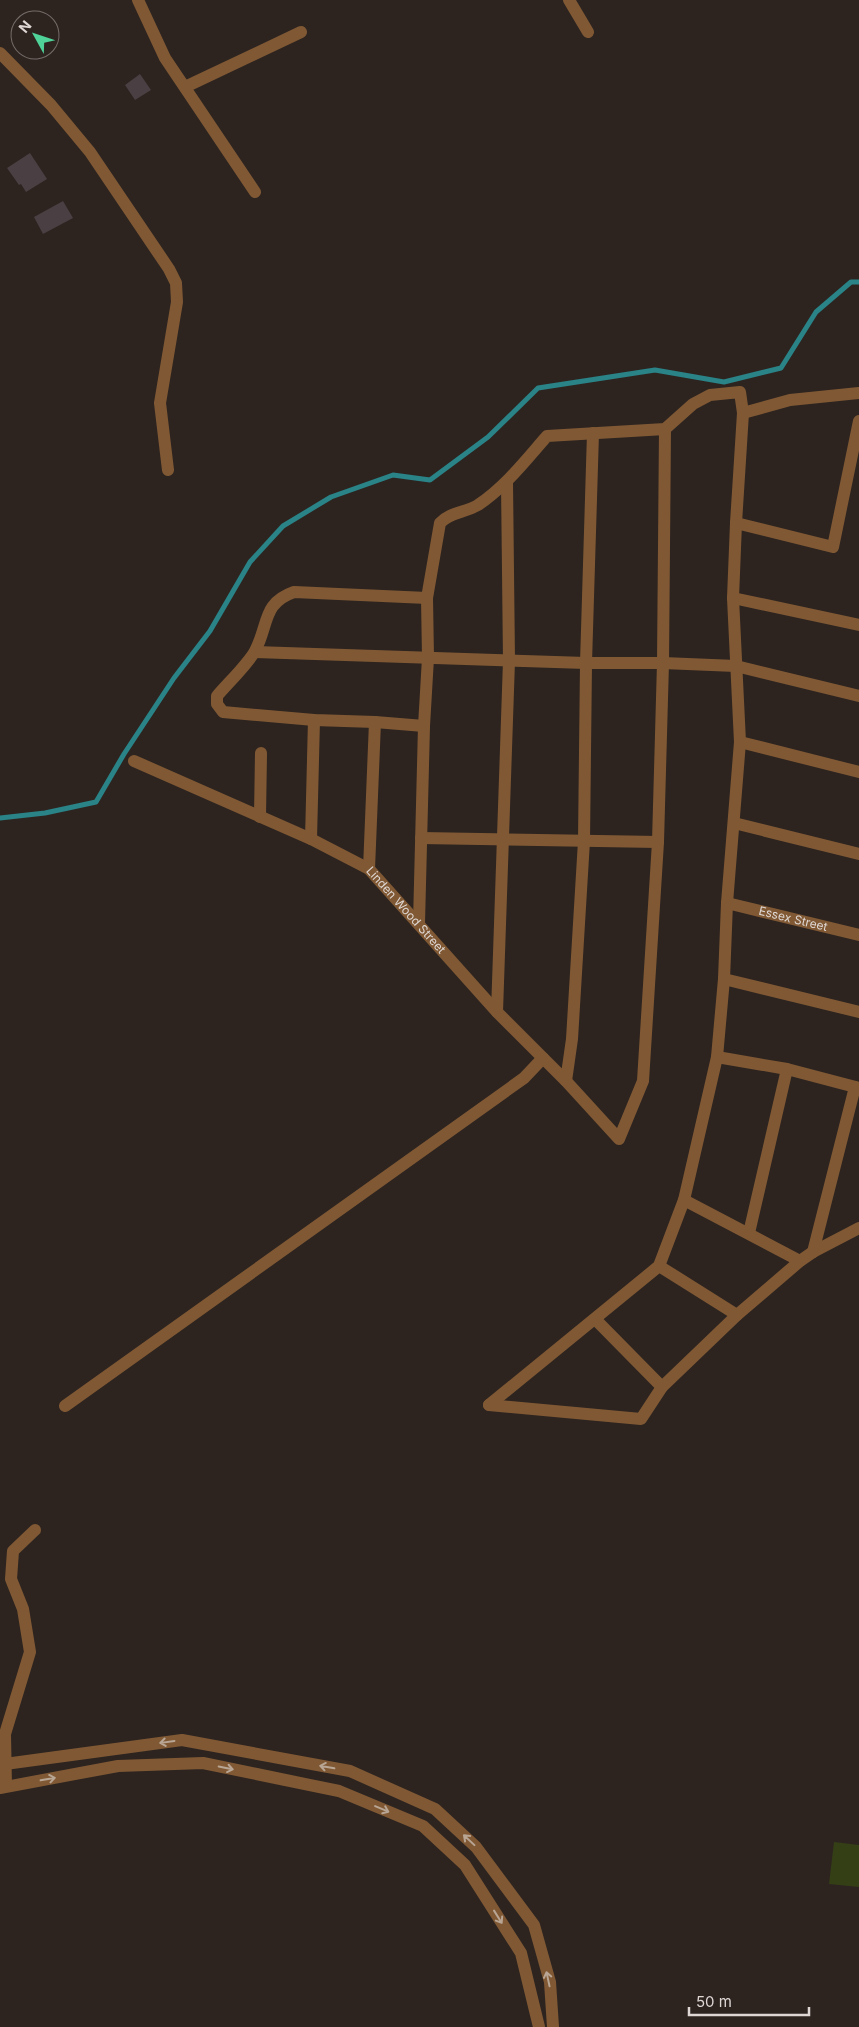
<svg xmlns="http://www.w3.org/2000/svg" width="859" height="2027" viewBox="0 0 859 2027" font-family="Inter,sans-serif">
  <rect width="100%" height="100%" fill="#2d2420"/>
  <!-- green -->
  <polygon fill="#343f16" points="834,1842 859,1845 859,1887 829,1884"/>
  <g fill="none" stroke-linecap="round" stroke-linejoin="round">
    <!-- stream -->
    <polyline stroke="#2a8387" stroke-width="5" points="0,818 45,813 96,802 124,754 174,678 210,631 250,562 283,526 331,497 393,475 430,480 488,437 538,388 655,370 724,382 781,368 816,312 851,282 859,282"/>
  </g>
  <!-- building -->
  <g fill="#4a3f42">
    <polygon points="140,74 151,90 135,100 125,85"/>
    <polygon points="30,153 47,179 26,192 21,184 19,185 7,168"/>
    <polygon points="63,201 73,218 43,234 34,217"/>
  </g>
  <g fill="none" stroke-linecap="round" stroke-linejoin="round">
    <!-- minor -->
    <g stroke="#805934" stroke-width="12">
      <polyline points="138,0 165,58 255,192"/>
      <polyline points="569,0 588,32"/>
      <polyline points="0,53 51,105 90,152 169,269 176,283 177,302 160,403 168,470"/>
      <polyline points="185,87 301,32"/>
      <polyline points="743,413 790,400 859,393"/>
      <polyline points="736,523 833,547 859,421"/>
      <polyline points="733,598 859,625"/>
      <polyline points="255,652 586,663 663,663 736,666 859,696"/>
      <path d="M 424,726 L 375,722 L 314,720 L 223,712 L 217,704 L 217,696 C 227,684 248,664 255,651 C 269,625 262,603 294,592 L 427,598"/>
      <polyline points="740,742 859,772"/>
      <path id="s1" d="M 134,761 L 311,839 L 369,869 L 497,1012 L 566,1081 L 619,1139 L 643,1081 L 658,842 L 663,663 L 665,429"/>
      <polyline points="260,817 261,753"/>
      <polyline points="734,823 859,854"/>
      <polyline points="421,838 658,842"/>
      <polyline points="311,839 314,720"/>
      <polyline points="369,869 375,722"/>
      <path id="s2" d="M 727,903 L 859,935"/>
      <path d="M 419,923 L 424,726 L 428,658 L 427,598 L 440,523 C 450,512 465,513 478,505 C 506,486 525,461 547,436 L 665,429 L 693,404 L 710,395 L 740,392 L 743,413 L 736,523 L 733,598 L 740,742 L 727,903 L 724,979 L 717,1057 L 684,1200 L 659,1266 L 489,1405"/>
      <polyline points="724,979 859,1012"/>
      <polyline points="497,1012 509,661 507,482"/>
      <polyline points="717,1057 787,1069 859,1088"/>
      <polyline points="566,1081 572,1039 584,841 586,663 593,433"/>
      <polyline points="684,1200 800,1261"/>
      <polyline points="749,1233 787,1069"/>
      <polyline points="813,1252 855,1087"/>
      <polyline points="659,1266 737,1315"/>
      <polyline points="595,1319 662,1387"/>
      <polyline points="489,1405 641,1419 662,1387 737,1315 800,1261 813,1252 859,1228"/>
      <polyline points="65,1406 524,1078 543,1058"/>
      <polyline points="0,1766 5,1764 182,1740 350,1771 435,1809 476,1847 534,1925 550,1982 553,2027"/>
      <polyline points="6,1786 5,1734 30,1652 23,1609 11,1579 13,1551 35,1530"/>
      <polyline points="0,1788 118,1766 203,1763 339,1791 423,1826 465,1865 521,1953 539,2027"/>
    </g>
  </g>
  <!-- one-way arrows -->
  <defs><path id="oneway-shaft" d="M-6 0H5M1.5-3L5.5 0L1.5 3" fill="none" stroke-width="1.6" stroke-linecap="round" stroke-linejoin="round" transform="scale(1.25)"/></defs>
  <g stroke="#b8a594">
    <use href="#oneway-shaft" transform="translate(167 1742) rotate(172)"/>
    <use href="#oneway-shaft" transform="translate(327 1767) rotate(-170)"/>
    <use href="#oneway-shaft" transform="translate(226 1768) rotate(12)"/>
    <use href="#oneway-shaft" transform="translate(48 1779) rotate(-10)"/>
    <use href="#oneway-shaft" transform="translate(382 1809) rotate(23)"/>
    <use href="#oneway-shaft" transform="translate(469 1840) rotate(-137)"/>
    <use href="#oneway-shaft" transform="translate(498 1917) rotate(58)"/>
    <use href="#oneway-shaft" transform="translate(548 1979) rotate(-102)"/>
  </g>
  <g text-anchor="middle" stroke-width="4" stroke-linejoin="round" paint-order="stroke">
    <!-- street labels -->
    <g font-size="12" fill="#ded7d4" stroke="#2d2420">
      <text dy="4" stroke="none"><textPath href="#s1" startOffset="314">Linden Wood Street</textPath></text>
      <text dy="4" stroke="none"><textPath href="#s2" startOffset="68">Essex Street</textPath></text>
    </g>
  </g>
  <!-- north arrow -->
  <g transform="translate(35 35) rotate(310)"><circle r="24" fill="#2d2420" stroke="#746c68"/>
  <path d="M0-4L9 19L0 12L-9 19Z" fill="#4fd399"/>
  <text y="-8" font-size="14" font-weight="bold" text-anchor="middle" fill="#ded7d4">N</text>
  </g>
  <!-- scale -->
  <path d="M689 2007v8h120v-8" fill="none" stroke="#ded7d4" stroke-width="2.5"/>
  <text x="696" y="2007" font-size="15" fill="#ded7d4" stroke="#2d2420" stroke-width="4" paint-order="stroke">50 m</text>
</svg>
